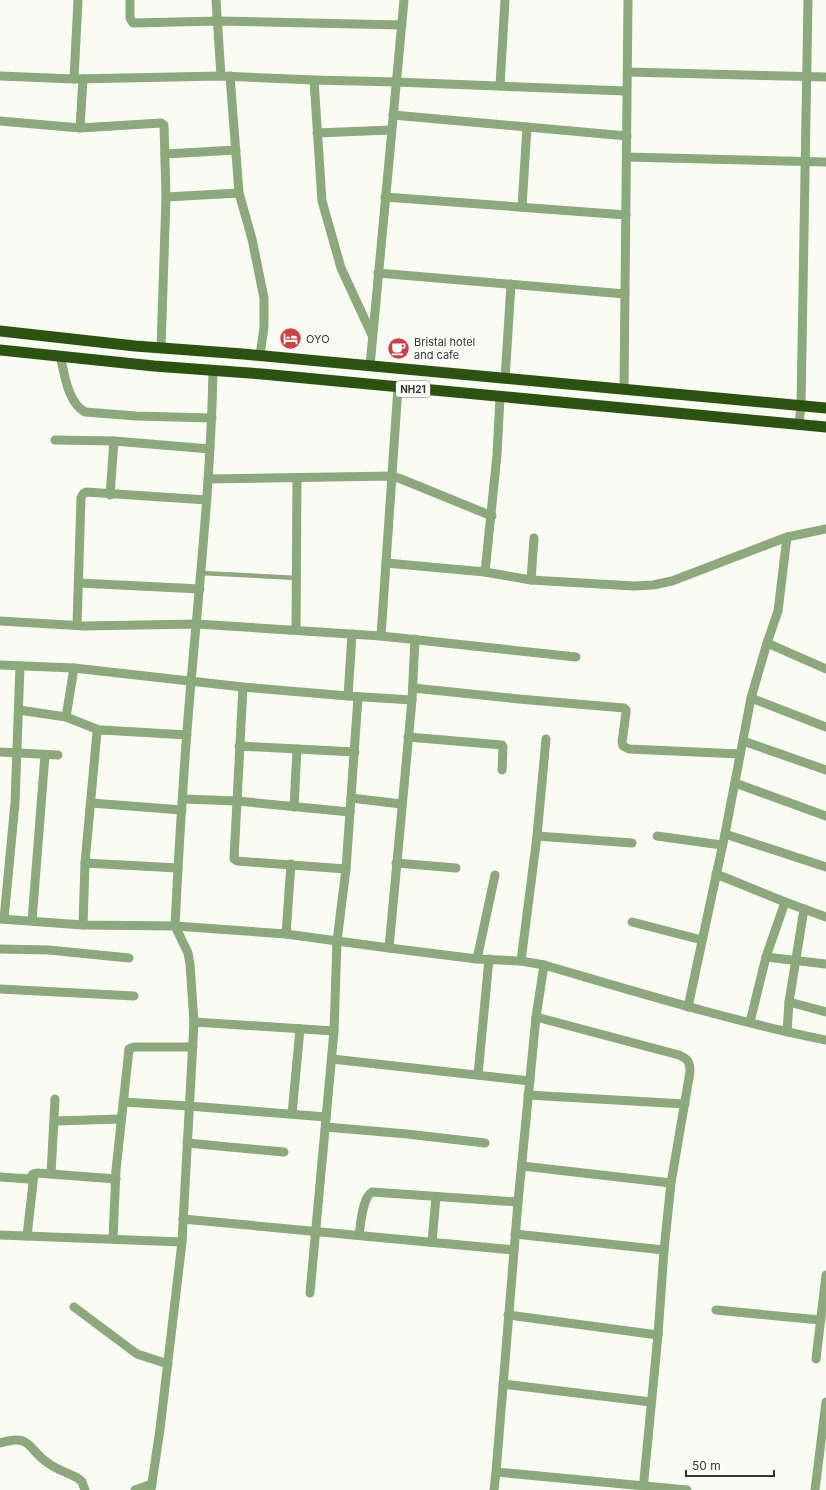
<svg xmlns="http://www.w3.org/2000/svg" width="826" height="1490" viewBox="0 0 826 1490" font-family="Inter,sans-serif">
  <rect width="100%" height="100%" fill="#fafcf3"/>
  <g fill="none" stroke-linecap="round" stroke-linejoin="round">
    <!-- service -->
    <polyline stroke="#8ba97b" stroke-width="4.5" points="201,573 297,578"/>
    <!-- minor -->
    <g stroke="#8ba97b" stroke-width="9">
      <polyline points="130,0 130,18 133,23 219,21 402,25"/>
      <polyline points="216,0 221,76"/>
      <polyline points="628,72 826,77"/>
      <polyline points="0,76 74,79 221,76 314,80 396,82 626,91"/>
      <polyline points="230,76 239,193 252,239 264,298 264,327 260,356"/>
      <polyline points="74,79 78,0"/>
      <polyline points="314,80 322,201 341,268 372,335"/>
      <polyline points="500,86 505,0"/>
      <polyline points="393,115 627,136"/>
      <polyline points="0,121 80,128 161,123 164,125 166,197 161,348"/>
      <polyline points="80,128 83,79"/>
      <polyline points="317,133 391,130"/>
      <polyline points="165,154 236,150"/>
      <polyline points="627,157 826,162"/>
      <polyline points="166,197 239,193"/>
      <polyline points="385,197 626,215"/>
      <polyline points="522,207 527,127"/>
      <polyline points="378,273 625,294"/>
      <path d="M 60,356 C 65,374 67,402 85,412 L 136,416 L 212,418"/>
      <polyline points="370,366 404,0"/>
      <polyline points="505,379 511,284"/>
      <polyline points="624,390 628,0"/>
      <polyline points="799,424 801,406 808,0"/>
      <polyline points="55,440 114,441 210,449"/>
      <polyline points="208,479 392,476 401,479 492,516"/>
      <polyline points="110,495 114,441"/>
      <polyline points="386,563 485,572 531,580 634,586 653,585 672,581 787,537 826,529"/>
      <polyline points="485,572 497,455 500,397"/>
      <polyline points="531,580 534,538"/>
      <polyline points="79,583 200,589"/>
      <polyline points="0,621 84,626 197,624 381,636 576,657"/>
      <polyline points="77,625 81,498 83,494 86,492 207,500"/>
      <polyline points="296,630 297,478"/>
      <polyline points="381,636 398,387"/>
      <polyline points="767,643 826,669"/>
      <polyline points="0,665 74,668 243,687 348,696 412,700"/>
      <polyline points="243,687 234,859 237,861 346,869"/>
      <polyline points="413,688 519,699 624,708 626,710 626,713 622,742 623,746 629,749 740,754"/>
      <polyline points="348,696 352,634"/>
      <polyline points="751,698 826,727"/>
      <polyline points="19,710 66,717 99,730"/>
      <polyline points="66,717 74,668"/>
      <polyline points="408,737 502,745 503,747 502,770"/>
      <polyline points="743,741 826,770"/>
      <polyline points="239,746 355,752"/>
      <polyline points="0,752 58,755"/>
      <polyline points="735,783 826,816"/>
      <polyline points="351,798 401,804"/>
      <polyline points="183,799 237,801 350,812"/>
      <polyline points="91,803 182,810"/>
      <polyline points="294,807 297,749"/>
      <polyline points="725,834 826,867"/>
      <polyline points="537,836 632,843"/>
      <polyline points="657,836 722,845"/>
      <polyline points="85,863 178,868"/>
      <polyline points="396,863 456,868"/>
      <polyline points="716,874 785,902 826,917"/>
      <path d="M 0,919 L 83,925 L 175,926 L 286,934 L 389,948 L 477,959 L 521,961 L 544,965 C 637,992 731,1021 826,1040"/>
      <polyline points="4,919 15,803 20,666"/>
      <polyline points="32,921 45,755"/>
      <polyline points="632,922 702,940"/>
      <polyline points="83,925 85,863 97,732 102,730 187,735"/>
      <polyline points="286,934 291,864"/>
      <polyline points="389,948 412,700 415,639"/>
      <polyline points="0,949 49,950 129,958"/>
      <polyline points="766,957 826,964"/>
      <polyline points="477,959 495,875"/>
      <polyline points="521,961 537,836 546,739"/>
      <polyline points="544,965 536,1017 518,1202 496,1472 687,1490"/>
      <polyline points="0,989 134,996"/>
      <polyline points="789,1002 826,1012"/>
      <polyline points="688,1007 725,834 751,698 767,643 778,611 787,537"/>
      <path d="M 536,1017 L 679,1055 C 688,1059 690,1062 690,1072 L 671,1183 L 664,1250 L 658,1335 L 643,1490"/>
      <polyline points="194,1022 334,1031"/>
      <polyline points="750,1022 766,957 785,902"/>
      <polyline points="787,1032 789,1002 804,909"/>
      <polyline points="332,1059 530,1081"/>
      <polyline points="478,1075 489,959"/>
      <polyline points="528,1095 685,1104"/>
      <polyline points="123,1102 189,1106 326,1117"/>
      <polyline points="292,1114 300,1029"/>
      <polyline points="55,1121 121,1119"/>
      <polyline points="326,1127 407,1134 485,1143"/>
      <polyline points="187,1143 284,1152"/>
      <polyline points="522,1166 671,1183"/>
      <polyline points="51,1174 55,1099"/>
      <polyline points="0,1177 29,1179 33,1174 37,1173 116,1179"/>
      <polyline points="183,1219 514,1250"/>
      <polyline points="515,1234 664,1250"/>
      <polyline points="0,1235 182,1242"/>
      <path d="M 359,1235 C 361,1224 362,1198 372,1192 L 518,1202"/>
      <polyline points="27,1236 34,1174"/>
      <polyline points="113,1239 116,1170 129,1049 134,1047 193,1047"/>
      <polyline points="432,1242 436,1197"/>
      <polyline points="310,1293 334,1031 337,941 346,869 358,697"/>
      <polyline points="74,1307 137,1354 168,1364"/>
      <polyline points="716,1310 820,1320"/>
      <polyline points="508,1315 658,1335"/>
      <polyline points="816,1359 826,1275"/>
      <polyline points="503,1384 651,1402"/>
      <path d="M 0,1443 C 32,1433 27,1449 48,1463 C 57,1470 69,1473 79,1479 L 82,1482 L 85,1490"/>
      <polyline points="135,1490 152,1484"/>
      <path d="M 151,1490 L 160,1429 L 182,1242 L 194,1022 L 190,964 L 188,953 L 175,926 C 179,845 184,763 191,682 C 200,578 211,475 213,371"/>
      <polyline points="494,1490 496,1472"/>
      <polyline points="815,1490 826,1402"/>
    </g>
    <!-- trunk -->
    <g stroke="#2c5210" stroke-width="11">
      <polyline points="0,331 135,346 243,354 826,408"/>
      <polyline points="0,350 154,366 262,374 826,427"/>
    </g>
  </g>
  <!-- icons -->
  <defs>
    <symbol id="hotel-disc" viewBox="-11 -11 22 22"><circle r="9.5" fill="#cf4041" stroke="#fff"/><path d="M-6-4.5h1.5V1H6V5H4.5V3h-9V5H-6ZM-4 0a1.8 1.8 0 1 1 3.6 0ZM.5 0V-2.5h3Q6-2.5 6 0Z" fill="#fff"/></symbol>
    <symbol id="cafe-disc" viewBox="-11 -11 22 22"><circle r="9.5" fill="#cf4041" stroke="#fff"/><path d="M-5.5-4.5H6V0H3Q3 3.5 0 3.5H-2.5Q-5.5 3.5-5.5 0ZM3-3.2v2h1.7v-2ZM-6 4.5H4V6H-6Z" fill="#fff"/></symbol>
  </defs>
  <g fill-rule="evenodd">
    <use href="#hotel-disc" x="278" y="326" width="25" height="25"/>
    <use href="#cafe-disc" x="386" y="336" width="25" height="25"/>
  </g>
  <g text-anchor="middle" stroke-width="3.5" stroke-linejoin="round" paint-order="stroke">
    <!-- shield labels -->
    <rect fill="#fff" stroke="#717270" stroke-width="1" x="396" y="381" width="34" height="16" rx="3"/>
    <g font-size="10" font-weight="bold" fill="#343532">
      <text x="413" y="393">NH21</text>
    </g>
    <!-- poi labels -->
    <g font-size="11" fill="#343532" stroke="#fff" text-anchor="start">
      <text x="306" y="343">OYO</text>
      <text x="414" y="346">Bristal hotel<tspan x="414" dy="13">and cafe</tspan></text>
    </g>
  </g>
  <!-- scale -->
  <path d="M686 1470v6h88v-6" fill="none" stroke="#343532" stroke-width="2"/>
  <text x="692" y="1470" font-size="12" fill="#343532" stroke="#ffffff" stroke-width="3" paint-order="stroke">50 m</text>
</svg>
